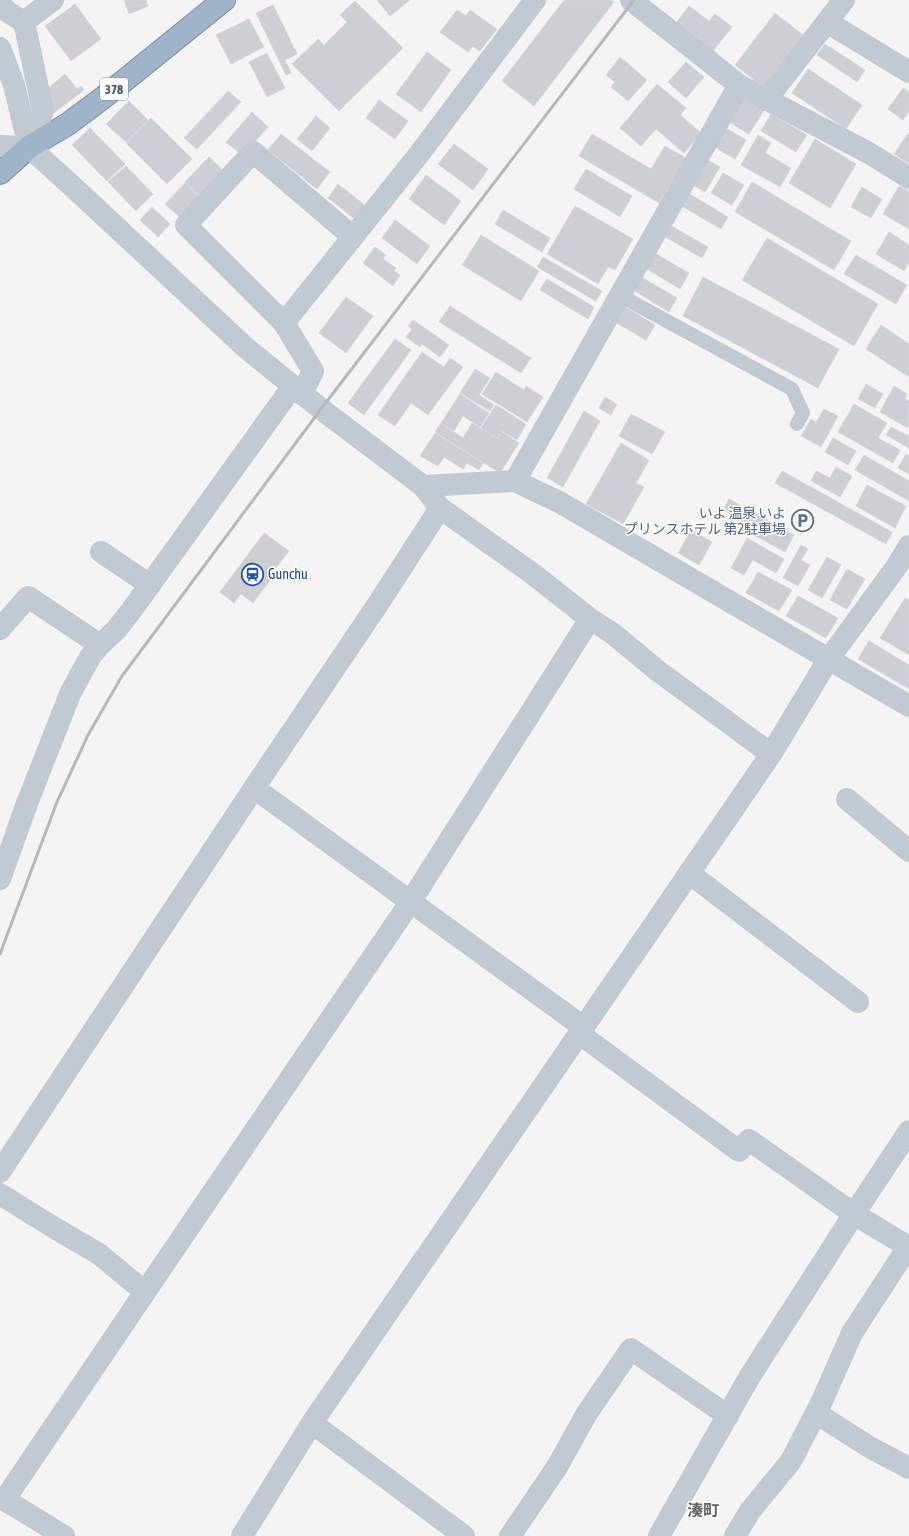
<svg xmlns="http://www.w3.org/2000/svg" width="909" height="1536" viewBox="0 0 909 1536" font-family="'Asap Condensed','Noto Sans JP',sans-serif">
  <rect width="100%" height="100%" fill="#f5f3f3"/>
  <!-- building -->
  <g fill="#cdcfd5" stroke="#d7d9de">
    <polygon points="124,0 146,0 148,6 129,14"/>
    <polygon points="377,0 410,0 390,16"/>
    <polygon points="564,0 611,0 614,2 534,106 502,81"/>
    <polygon points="355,1 403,48 339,111 292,64 318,39 324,45 347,22 340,15"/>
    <polygon points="75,4 101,39 71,61 45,26"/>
    <polygon points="273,5 297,54 285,60 291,73 286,75 256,13"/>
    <polygon points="689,6 709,21 715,14 732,27 710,55 673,27"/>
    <polygon points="457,10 466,16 470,10 497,29 480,51 473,46 468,52 440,32"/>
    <polygon points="775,13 803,35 763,87 735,65"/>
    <polygon points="249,19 264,47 231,64 216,35"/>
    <polygon points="825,44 865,70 857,82 817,55"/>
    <polygon points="427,52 451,70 421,112 396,94"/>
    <polygon points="267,53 285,88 267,97 249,62"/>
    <polygon points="620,57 647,80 628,101 611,87 615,82 606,75"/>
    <polygon points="686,62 704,77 686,98 668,82"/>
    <polygon points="808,69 862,105 846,129 792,93"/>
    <polygon points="65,74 77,89 81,86 84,90 54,113 46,90"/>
    <polygon points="657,84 686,108 680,115 701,133 684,153 656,129 641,146 620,128"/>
    <polygon points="903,88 909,92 909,111 903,120 888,109"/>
    <polygon points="228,91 241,102 197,149 184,138"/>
    <polygon points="743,98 764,110 749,134 729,122"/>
    <polygon points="379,100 408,121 395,139 366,118"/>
    <polygon points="129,101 148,120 126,142 106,124"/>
    <polygon points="252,112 268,127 243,156 226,142"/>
    <polygon points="771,114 807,135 796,152 761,131"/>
    <polygon points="316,116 330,128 312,151 297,139"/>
    <polygon points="151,118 192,159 167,184 126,143"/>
    <polygon points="722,126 746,140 735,159 711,145"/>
    <polygon points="90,128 125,164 107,181 72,145"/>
    <polygon points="909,132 909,164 894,154"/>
    <polygon points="281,134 330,172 317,189 268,150"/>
    <polygon points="592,134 651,169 665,146 686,158 659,203 579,156"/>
    <polygon points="758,135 771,143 765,153 791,168 780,187 741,165"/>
    <polygon points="815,139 856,164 830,208 789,183"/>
    <polygon points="454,144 488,169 473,190 438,164"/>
    <polygon points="209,157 228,175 205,201 185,182"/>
    <polygon points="706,159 720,167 705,192 691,184"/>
    <polygon points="126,166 153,194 136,211 108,182"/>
    <polygon points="586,169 632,196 620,217 574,189"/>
    <polygon points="723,173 744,185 732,205 711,193"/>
    <polygon points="426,175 461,201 444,225 409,199"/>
    <polygon points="752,182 851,241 834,270 735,212"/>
    <polygon points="185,183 204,201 185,222 165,204"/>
    <polygon points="338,184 366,206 355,219 328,198"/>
    <polygon points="899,186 909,191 909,229 883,214"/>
    <polygon points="862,187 882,199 871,218 851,207"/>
    <polygon points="688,193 728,217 721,229 680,205"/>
    <polygon points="575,206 633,239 615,270 608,267 598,284 547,254"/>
    <polygon points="152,207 170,224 158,237 140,220"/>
    <polygon points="503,210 550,238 542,252 495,224"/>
    <polygon points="395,220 430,246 417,264 382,238"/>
    <polygon points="668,224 708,247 702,258 662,235"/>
    <polygon points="889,232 909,245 909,262 904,271 876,254"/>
    <polygon points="481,235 539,271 521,301 462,265"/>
    <polygon points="767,238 878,304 854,346 742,280"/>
    <polygon points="375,247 386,255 383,259 396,268 394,271 400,275 393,286 363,263"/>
    <polygon points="651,251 689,273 680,289 642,266"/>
    <polygon points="856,255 907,285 896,304 844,274"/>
    <polygon points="543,257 602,291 596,301 537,267"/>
    <polygon points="638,275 677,298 669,312 630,288"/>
    <polygon points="703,277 839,349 818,388 683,316"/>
    <polygon points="547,279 594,307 588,319 540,290"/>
    <polygon points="346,297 373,316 346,353 319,333"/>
    <polygon points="622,305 655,325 646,340 613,321"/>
    <polygon points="450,306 531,358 521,373 439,322"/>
    <polygon points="413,320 449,345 440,357 422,344 420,347 406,337 412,329 408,326"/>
    <polygon points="881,325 909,344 909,377 866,349"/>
    <polygon points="395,339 411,350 364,415 348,403"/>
    <polygon points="422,352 444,367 450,358 463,367 428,415 411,403 395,426 378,415"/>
    <polygon points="475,369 490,378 479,395 494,405 490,411 460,393"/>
    <polygon points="496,372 524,390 526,386 543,397 527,422 482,394"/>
    <polygon points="866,384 883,394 875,408 858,399"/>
    <polygon points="894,386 907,394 905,399 909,401 908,428 880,412"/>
    <polygon points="460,394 489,413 480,427 463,416 454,431 441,423"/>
    <polygon points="605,397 617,404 611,415 599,408"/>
    <polygon points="854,404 887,423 878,438 900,450 893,463 838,432"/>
    <polygon points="496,405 526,424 517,440 502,431 497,439 481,428"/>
    <polygon points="824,409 838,416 821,447 801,436 811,419 816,422"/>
    <polygon points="584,411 600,421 563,487 547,478"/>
    <polygon points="631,414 665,432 652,454 619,436"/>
    <polygon points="441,423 463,438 472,423 498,439 502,432 519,443 500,473 435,432"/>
    <polygon points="891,427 909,436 909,448 886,435"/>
    <polygon points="435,433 483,463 479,470 467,463 463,469 444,457 438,466 420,456"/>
    <polygon points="833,438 856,451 848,465 825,452"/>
    <polygon points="621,443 649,460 636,483 644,487 623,524 586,504"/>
    <polygon points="906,454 909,456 909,474 898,468"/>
    <polygon points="864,455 909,481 909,501 855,470"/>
    <polygon points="836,467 852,476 840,497 811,481 816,471 830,478"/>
    <polygon points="782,471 892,532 886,544 775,483"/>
    <polygon points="867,485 906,506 895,528 856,506"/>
    <polygon points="729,499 794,535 785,552 750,533 753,527 723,510"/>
    <polygon points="691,530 712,542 699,565 678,553"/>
    <polygon points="264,533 289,551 272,573 274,575 253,603 241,594 234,603 220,592"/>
    <polygon points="747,538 784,559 776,573 753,560 744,575 731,568"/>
    <polygon points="801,545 808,549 801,560 810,565 798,586 783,578"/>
    <polygon points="827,557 841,565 822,598 808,590"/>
    <polygon points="847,569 865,579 847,609 830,600"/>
    <polygon points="758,572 792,590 779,611 746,593"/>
    <polygon points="798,596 838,618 826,638 786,616"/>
    <polygon points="905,598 909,600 909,655 880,638"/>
    <polygon points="869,641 909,665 909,689 858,659"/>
  </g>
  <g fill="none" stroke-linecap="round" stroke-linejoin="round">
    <defs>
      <polyline id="trunk" points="0,173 29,147 68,124 104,97 224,0"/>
    </defs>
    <!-- trunk casing -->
    <use href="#trunk" stroke="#7690ad" stroke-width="24"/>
    <!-- service -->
    <polyline stroke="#c1cad2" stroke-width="14" points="619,295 792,389 803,413 797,424"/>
    <!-- minor -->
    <g stroke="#c1cad2" stroke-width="22">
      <polyline points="631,0 739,85 869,153 909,178"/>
      <polyline points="0,4 8,12 24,22"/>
      <polyline points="827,22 909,72"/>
      <polyline points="0,48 14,85 29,147 72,186 245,347 321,409 423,486 440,508 533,574 590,619 612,633 658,671 771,754"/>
      <polyline points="766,100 844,0"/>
      <polyline points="0,146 29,147"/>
      <polyline points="29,147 43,111 24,22 53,0"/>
      <polyline points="284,323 186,225 253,152 353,237"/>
      <polyline points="302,394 313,371 284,323 420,153 535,0"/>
      <polyline points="515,481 739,85"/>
      <polyline points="423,486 515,481 561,503 909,706"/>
      <polyline points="101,552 150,585"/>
      <polyline points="0,629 28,597 100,645"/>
      <polyline points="254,788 575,1021 588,1040 739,1151 749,1140 854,1214 909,1247"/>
      <polyline points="847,799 909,851"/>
      <polyline points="689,873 858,1002"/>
      <polyline points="0,879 26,806 70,694 90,657 100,645 116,630 131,611 293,386"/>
      <polyline points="0,1172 254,788 380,601 440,508"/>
      <polyline points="0,1194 53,1227 99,1254 145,1292"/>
      <polyline points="816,1413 871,1448 909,1468"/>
      <polyline points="312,1423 464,1536"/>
      <polyline points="0,1497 64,1536"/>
      <polyline points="5,1499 145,1292 411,901 590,619"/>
      <polyline points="242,1536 312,1423 771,754 828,660 897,566 909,546"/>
      <polyline points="510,1536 557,1467 587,1413 631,1349 728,1416"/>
      <polyline points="659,1536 750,1376 854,1214 909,1131"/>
      <polyline points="735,1536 750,1511 791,1461 822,1401 852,1333 908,1247"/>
    </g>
    <!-- trunk -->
    <use href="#trunk" stroke="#9fb4c9" stroke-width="22"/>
    <!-- rail -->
    <polyline stroke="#b5b8bd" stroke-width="3" points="0,954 57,802 88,735 122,676 321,409 634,0"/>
  </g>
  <!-- icons -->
  <defs>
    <symbol id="parking-ring" viewBox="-11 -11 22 22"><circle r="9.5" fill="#fff" stroke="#5c6f8a" stroke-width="1.5"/><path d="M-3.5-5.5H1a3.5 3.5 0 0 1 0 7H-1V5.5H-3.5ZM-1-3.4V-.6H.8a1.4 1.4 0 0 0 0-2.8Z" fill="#5c6f8a"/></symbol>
    <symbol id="station-ring" viewBox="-11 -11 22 22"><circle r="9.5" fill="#fff" stroke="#1a4fb4" stroke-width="1.5"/><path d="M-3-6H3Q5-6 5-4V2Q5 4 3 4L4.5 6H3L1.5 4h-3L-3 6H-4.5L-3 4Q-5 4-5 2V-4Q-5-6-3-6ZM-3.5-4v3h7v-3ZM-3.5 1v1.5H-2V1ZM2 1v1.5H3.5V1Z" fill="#1a4fb4"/></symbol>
  </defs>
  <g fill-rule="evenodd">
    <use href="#parking-ring" x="790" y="508" width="25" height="25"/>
    <use href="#station-ring" x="240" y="562" width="25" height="25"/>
  </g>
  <g text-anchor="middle" stroke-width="3" stroke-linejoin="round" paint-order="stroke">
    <!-- shield labels -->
    <rect fill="#fff" stroke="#808990" stroke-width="1" x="100" y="78" width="28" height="22" rx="3"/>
    <g font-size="13" font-weight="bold" fill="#4a5661">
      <text x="114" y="94">378</text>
    </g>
    <!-- service labels -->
    <g font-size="14" fill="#4e5e75" stroke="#fff" text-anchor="end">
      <text x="786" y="518">いよ 温泉 いよ<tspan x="786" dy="16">プリンスホテル 第2駐車場</tspan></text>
    </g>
    <!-- transit labels -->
    <g font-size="14" fill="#164399" stroke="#fff" text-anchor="start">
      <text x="268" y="579">Gunchu</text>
    </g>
    <!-- quarter labels -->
    <g font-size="16" font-weight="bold" fill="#5f6368" stroke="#fff">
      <text x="703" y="1516">湊町</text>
    </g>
  </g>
</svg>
